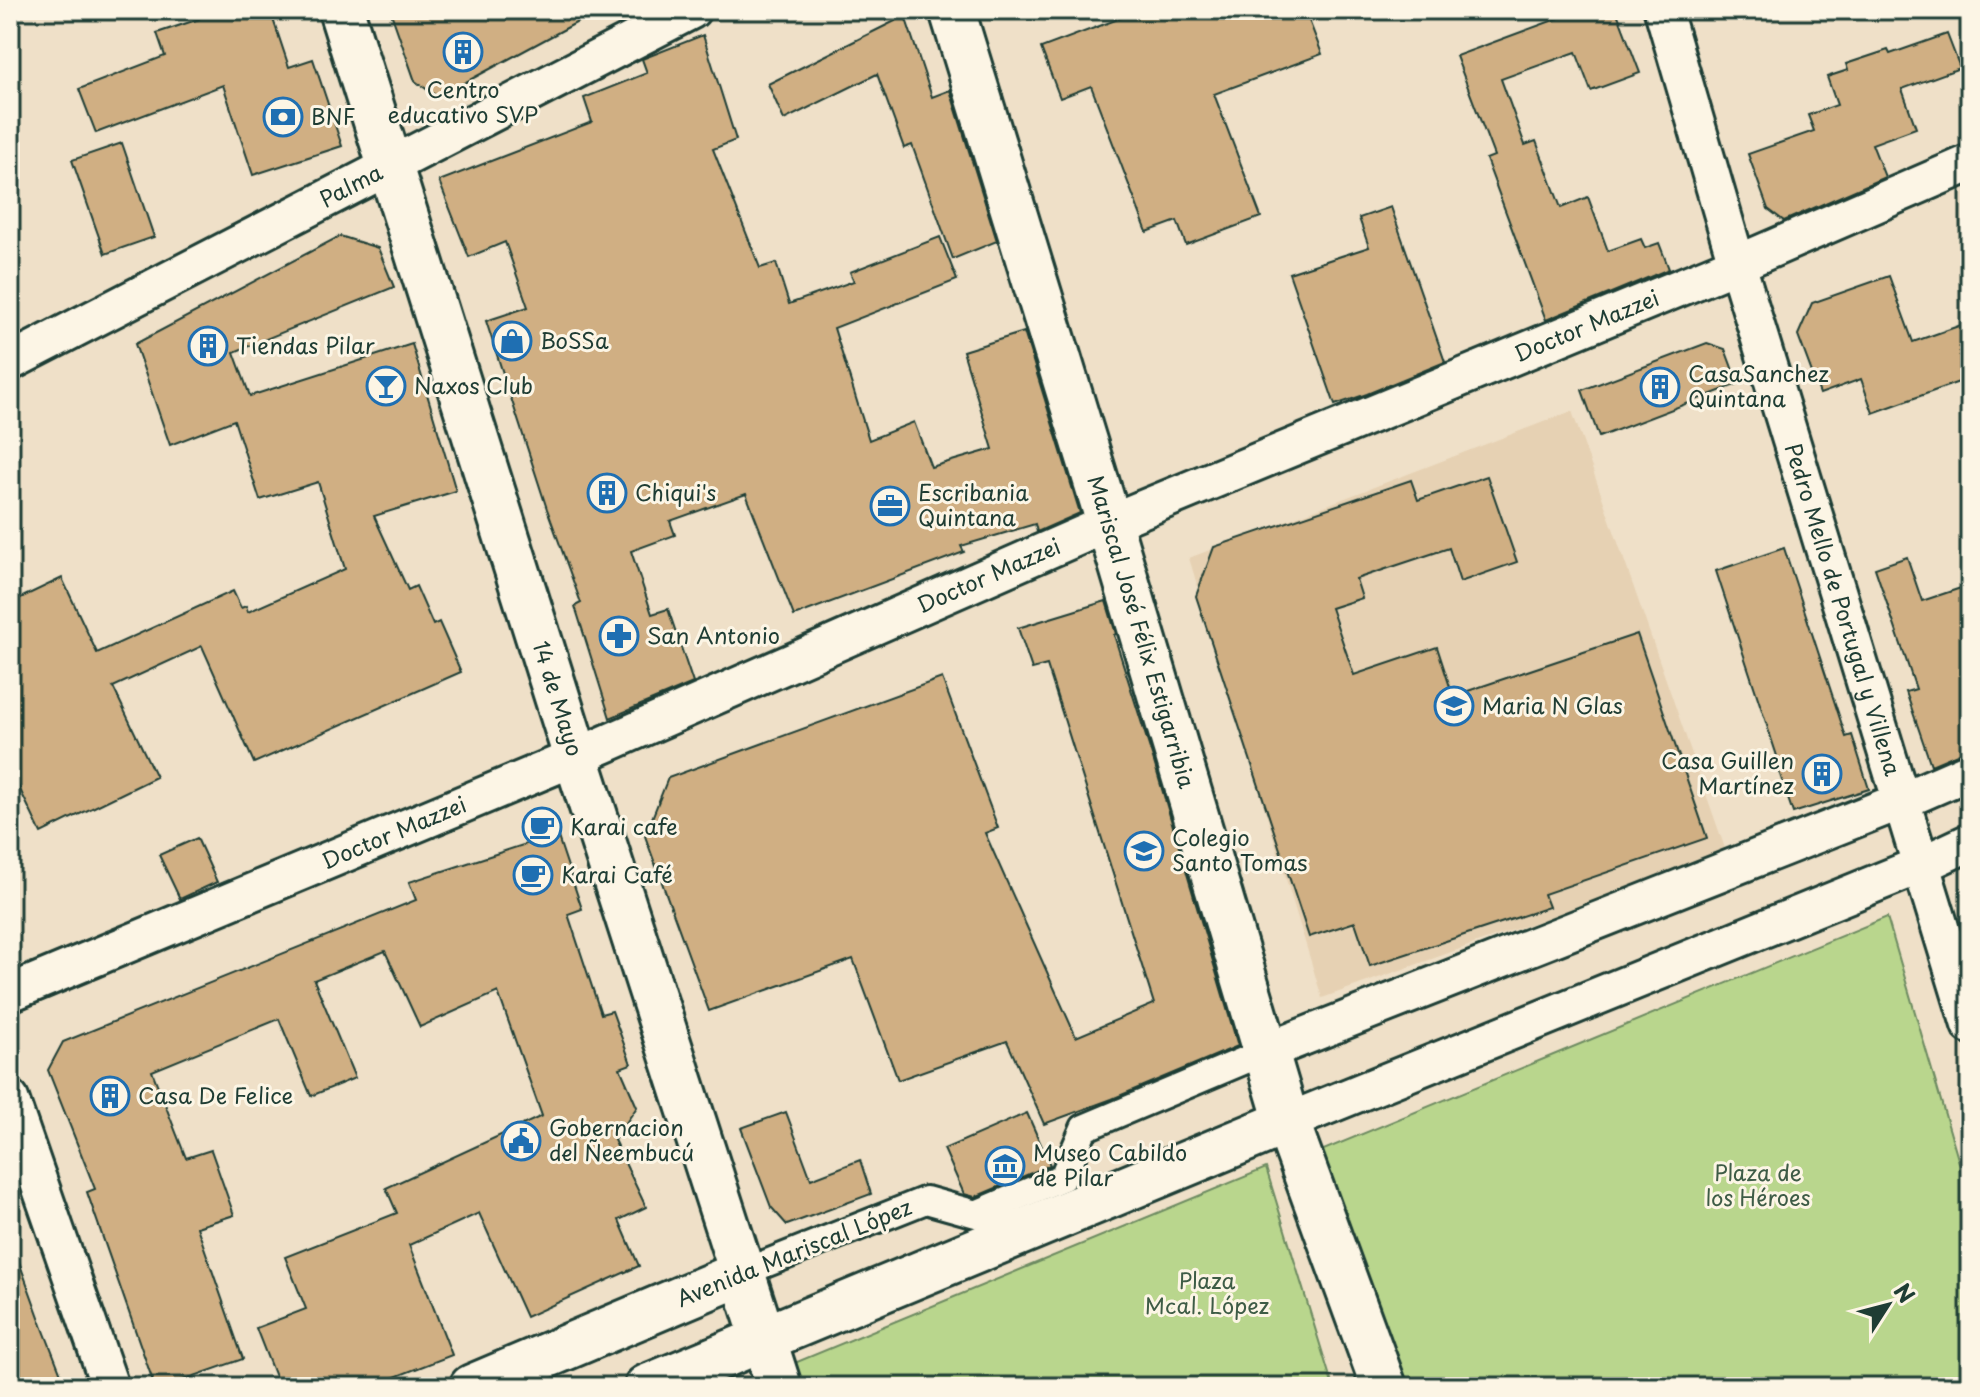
<svg xmlns="http://www.w3.org/2000/svg" width="1980" height="1397" viewBox="0 0 1980 1397" font-family="'Playpen Sans',sans-serif">
  <rect width="100%" height="100%" fill="#efe0c8"/>
  <filter id="ink" filterUnits="userSpaceOnUse"><feTurbulence type="fractalNoise" baseFrequency=".0125" numOctaves="2"/><feDisplacementMap in="SourceGraphic" scale="16" xChannelSelector="R" yChannelSelector="G"/><feConvolveMatrix kernelMatrix="1 2 1 2 8 2 1 2 1" color-interpolation-filters="sRGB"/></filter>
  <g filter="url(#ink)">
    <!-- built -->
    <polygon fill="#e6d1b3" points="1572,411 1727,854 1322,998 1189,558"/>
    <!-- green -->
    <g fill="#b9d68d" stroke="#6c8a60" stroke-width="2">
      <polygon points="1887,917 1970,1200 1970,1387 1396,1387 1321,1151"/>
      <polygon points="1266,1168 1333,1387 786,1387 780,1369"/>
    </g>
    <!-- building -->
    <g fill="#d0af83" stroke="#1f3d34" stroke-width="2">
      <polygon points="196,10 270,10 289,67 313,59 342,146 253,175 223,85 96,133 79,89 165,56 157,33 199,19"/>
      <polygon points="390,10 600,10 438,97 415,81"/>
      <polygon points="1142,10 1305,10 1322,54 1214,94 1261,217 1186,245 1177,221 1147,232 1091,86 1060,98 1041,48"/>
      <polygon points="1561,10 1616,10 1640,73 1591,91 1576,52 1501,79 1525,145 1536,141 1561,208 1588,197 1608,251 1641,239 1645,248 1659,243 1669,269 1546,320 1486,159 1494,156 1456,56 1562,17"/>
      <polygon points="905,16 932,97 950,90 997,241 953,259 912,145 904,148 877,74 784,120 768,84"/>
      <polygon points="1947,34 1960,68 1902,89 1916,128 1872,144 1885,177 1784,221 1768,209 1748,154 1814,131 1808,115 1837,105 1827,77 1848,70 1846,64 1888,50 1890,54"/>
      <polygon points="703,35 736,140 713,149 760,268 776,263 789,304 854,281 850,272 940,237 957,280 834,328 869,440 914,422 931,467 993,449 963,351 1024,332 1080,513 1037,532 1035,524 961,546 964,552 794,616 746,494 670,521 675,535 631,551 652,614 668,609 693,683 610,718 575,606 581,603 547,509 486,321 528,307 505,242 469,257 439,181 592,122 584,98 647,73 642,59"/>
      <polygon points="122,143 154,237 105,254 72,160"/>
      <polygon points="1391,207 1445,362 1367,394 1335,405 1289,273 1369,247 1359,218"/>
      <polygon points="340,236 378,248 394,287 234,352 250,396 412,344 456,491 374,516 408,590 416,586 433,625 439,622 461,672 254,763 202,646 113,687 156,777 41,833 10,769 10,603 62,578 97,653 233,591 241,608 246,606 248,612 345,569 318,482 260,500 234,420 170,445 135,344"/>
      <polygon points="1889,276 1913,342 1970,322 1970,378 1873,413 1861,379 1820,394 1798,335 1812,303"/>
      <polygon points="1707,343 1725,349 1738,384 1599,437 1582,390"/>
      <polygon points="1487,476 1517,562 1460,582 1449,548 1356,579 1362,598 1331,608 1354,675 1437,647 1453,696 1637,634 1707,838 1544,894 1549,907 1370,966 1355,922 1309,937 1196,596 1214,547 1411,480 1418,500"/>
      <polygon points="1784,548 1846,737 1852,735 1869,789 1793,813 1775,760 1778,759 1716,571"/>
      <polygon points="1907,557 1922,601 1970,585 1970,750 1962,752 1931,765 1906,692 1916,689 1875,568"/>
      <polygon points="1106,601 1116,634 1114,635 1154,762 1238,1046 1112,1099 1044,1124 1007,1041 898,1080 853,959 709,1011 645,836 668,778 942,678 998,828 985,833 1076,1037 1154,1004 1047,665 1032,669 1018,628"/>
      <polygon points="557,834 582,909 568,914 601,1014 612,1011 631,1064 620,1068 637,1107 614,1140 646,1207 619,1220 639,1266 526,1317 479,1213 409,1245 452,1355 369,1387 279,1387 256,1328 306,1309 285,1257 397,1213 386,1188 542,1116 498,992 420,1027 385,951 314,980 355,1078 311,1096 279,1019 152,1071 186,1158 211,1150 234,1215 197,1227 243,1359 163,1387 155,1387 87,1192 95,1189 48,1070 63,1042 416,900 409,882"/>
      <polygon points="197,838 217,882 180,899 159,855"/>
      <polygon points="786,1112 811,1179 860,1160 871,1194 787,1225 771,1207 741,1128"/>
      <polygon points="1027,1113 1050,1165 975,1197 964,1194 944,1149"/>
      <polygon points="14,1248 43,1328 66,1387 10,1387 10,1249"/>
    </g>
    <g fill="none" stroke-linecap="round" stroke-linejoin="round">
      <defs>
        <polyline id="pedestrian" points="742,1273 926,1200 976,1214 1063,1177 1084,1128 1267,1051"/>
        <g id="minor">
          <path id="s1" d="M 1663,10 L 1737,264 L 1970,1025"/>
          <path id="s2" d="M 10,362 L 692,10"/>
          <path id="s3" d="M 10,993 L 576,757 L 1109,523 L 1737,264 L 1970,163"/>
          <polyline points="1267,1051 1901,801 1970,771"/>
          <polyline points="10,1099 110,1387"/>
          <polyline points="1287,1122 1921,865 1970,842"/>
        </g>
        <g id="secondary">
          <path id="s4" d="M 341,10 L 576,757 L 779,1387"/>
          <path id="s5" d="M 952,10 L 1109,523 L 1287,1122 L 1384,1387"/>
          <polyline points="472,1387 742,1273"/>
          <polyline points="647,1387 1287,1122"/>
        </g>
      </defs>
      <!-- pedestrian casing -->
      <use href="#pedestrian" stroke="#1f3d34" stroke-width="32"/>
      <!-- minor casing -->
      <use href="#minor" stroke="#1f3d34" stroke-width="42"/>
      <!-- secondary casing -->
      <use href="#secondary" stroke="#1f3d34" stroke-width="50"/>
      <!-- pedestrian -->
      <use href="#pedestrian" stroke="#fcf5e5" stroke-width="26"/>
      <!-- minor -->
      <use href="#minor" stroke="#fcf5e5" stroke-width="36"/>
      <!-- secondary -->
      <use href="#secondary" stroke="#fcf5e5" stroke-width="44"/>
    </g>
  </g>
  <!-- icons -->
  <defs>
    <symbol id="building-ring" viewBox="-11 -11 22 22"><circle r="9.5" fill="#fcf5e5" stroke="#1f6fb2" stroke-width="1.5"/><path d="M-4-6H4V6H1V3H-1V6H-4ZM-2.5-4.3h1.7v1.8h-1.7ZM.8-4.3h1.7v1.8H.8ZM-2.5-1h1.7V.8h-1.7ZM.8-1h1.7V.8H.8Z" fill="#1f6fb2"/></symbol>
    <symbol id="bank-ring" viewBox="-11 -11 22 22"><circle r="9.5" fill="#fcf5e5" stroke="#1f6fb2" stroke-width="1.5"/><path d="M-6-4H6V4H-6ZM0-2.3a2.3 2.3 0 1 0 0 4.6a2.3 2.3 0 1 0 0-4.6Z" fill="#1f6fb2"/></symbol>
    <symbol id="shop-ring" viewBox="-11 -11 22 22"><circle r="9.5" fill="#fcf5e5" stroke="#1f6fb2" stroke-width="1.5"/><path d="M-5-2.5h2.3a2.7 3.5 0 0 1 5.4 0H5L5.5 6h-11ZM-1.5-2.5h3a1.5 2.3 0 0 0-3 0Z" fill="#1f6fb2"/></symbol>
    <symbol id="bar-ring" viewBox="-11 -11 22 22"><circle r="9.5" fill="#fcf5e5" stroke="#1f6fb2" stroke-width="1.5"/><path d="M-6-5H6L.8 .8V4.5H3.5V6h-7V4.5H-.8V.8Z" fill="#1f6fb2"/></symbol>
    <symbol id="office-ring" viewBox="-11 -11 22 22"><circle r="9.5" fill="#fcf5e5" stroke="#1f6fb2" stroke-width="1.5"/><path d="M-6-3h4V-5.5h4V-3h4V5H-6ZM-1-4.5V-3h2v-1.5ZM-6 0V1H6V0Z" fill="#1f6fb2"/></symbol>
    <symbol id="pharmacy-ring" viewBox="-11 -11 22 22"><circle r="9.5" fill="#fcf5e5" stroke="#1f6fb2" stroke-width="1.5"/><path d="M-2-6h4v4h4v4h-4v4h-4v-4h-4v-4h4Z" fill="#1f6fb2"/></symbol>
    <symbol id="school-ring" viewBox="-11 -11 22 22"><circle r="9.5" fill="#fcf5e5" stroke="#1f6fb2" stroke-width="1.5"/><path d="M0-5L7-2L0 1L-7-2ZM-4 1L0 2.5L4 1V4Q0 6-4 4Z" fill="#1f6fb2"/></symbol>
    <symbol id="cafe-ring" viewBox="-11 -11 22 22"><circle r="9.5" fill="#fcf5e5" stroke="#1f6fb2" stroke-width="1.5"/><path d="M-5.5-4.5H6V0H3Q3 3.5 0 3.5H-2.5Q-5.5 3.5-5.5 0ZM3-3.2v2h1.7v-2ZM-6 4.5H4V6H-6Z" fill="#1f6fb2"/></symbol>
    <symbol id="civic-ring" viewBox="-11 -11 22 22"><circle r="9.5" fill="#fcf5e5" stroke="#1f6fb2" stroke-width="1.5"/><path d="M-.6-6.5H3V-4.5H.6V-3L4-1V1h2V6H-6V1h2V-1L-.6-3ZM-1.2 2.5V6h2.4V2.5Z" fill="#1f6fb2"/></symbol>
    <symbol id="museum-ring" viewBox="-11 -11 22 22"><circle r="9.5" fill="#fcf5e5" stroke="#1f6fb2" stroke-width="1.5"/><path d="M0-6L6-3V-2H-6V-3ZM-5-1h2V3h-2ZM-1-1h2V3h-2ZM3-1h2V3H3ZM-6 4H6V6H-6Z" fill="#1f6fb2"/></symbol>
  </defs>
  <g fill-rule="evenodd">
    <use href="#building-ring" x="441" y="30" width="44" height="44"/>
    <use href="#bank-ring" x="261" y="95" width="44" height="44"/>
    <use href="#shop-ring" x="490" y="319" width="44" height="44"/>
    <use href="#building-ring" x="186" y="324" width="44" height="44"/>
    <use href="#bar-ring" x="364" y="364" width="44" height="44"/>
    <use href="#building-ring" x="1638" y="365" width="44" height="44"/>
    <use href="#building-ring" x="585" y="471" width="44" height="44"/>
    <use href="#office-ring" x="868" y="484" width="44" height="44"/>
    <use href="#pharmacy-ring" x="597" y="614" width="44" height="44"/>
    <use href="#school-ring" x="1432" y="684" width="44" height="44"/>
    <use href="#building-ring" x="1800" y="752" width="44" height="44"/>
    <use href="#cafe-ring" x="520" y="805" width="44" height="44"/>
    <use href="#school-ring" x="1122" y="829" width="44" height="44"/>
    <use href="#cafe-ring" x="511" y="853" width="44" height="44"/>
    <use href="#building-ring" x="88" y="1074" width="44" height="44"/>
    <use href="#civic-ring" x="499" y="1119" width="44" height="44"/>
    <use href="#museum-ring" x="983" y="1144" width="44" height="44"/>
  </g>
  <g text-anchor="middle" stroke-width="6" stroke-linejoin="round" paint-order="stroke">
    <!-- poi labels -->
    <g font-size="22" fill="#1f3d34" stroke="#fcf5e5" text-anchor="start">
      <text x="463" y="98" text-anchor="middle">Centro<tspan x="463" dy="25">educativo SVP</tspan></text>
      <text x="311" y="125">BNF</text>
      <text x="540" y="349">BoSSa</text>
      <text x="236" y="354">Tiendas Pilar</text>
      <text x="1688" y="382">CasaSanchez<tspan x="1688" dy="25">Quintana</tspan></text>
      <text x="414" y="394">Naxos Club</text>
      <text x="635" y="501">Chiqui's</text>
      <text x="918" y="501">Escribania<tspan x="918" dy="25">Quintana</tspan></text>
      <text x="647" y="644">San Antonio</text>
      <text x="1482" y="714">Maria N Glas</text>
      <text x="1794" y="769" text-anchor="end">Casa Guillen<tspan x="1794" dy="25">Martínez</tspan></text>
      <text x="570" y="835">Karai cafe</text>
      <text x="1172" y="846">Colegio<tspan x="1172" dy="25">Santo Tomas</tspan></text>
      <text x="561" y="883">Karai Café</text>
      <text x="138" y="1104">Casa De Felice</text>
      <text x="549" y="1136">Gobernacion<tspan x="549" dy="25">del Ñeembucú</tspan></text>
      <text x="1033" y="1161">Museo Cabildo<tspan x="1033" dy="25">de Pilar</tspan></text>
    </g>
    <!-- street labels -->
    <g font-size="22" fill="#1f3d34" stroke="#fcf5e5">
      <text dy="8" stroke="none"><textPath href="#s2" startOffset="384">Palma</textPath></text>
      <text dy="8" stroke="none"><textPath href="#s3" startOffset="1712">Doctor Mazzei</textPath></text>
      <text dy="8" stroke="none"><textPath href="#s3" startOffset="1064">Doctor Mazzei</textPath></text>
      <text dy="8" stroke="none"><textPath href="#s1" startOffset="626">Pedro Mello de Portugal y Villena</textPath></text>
      <text dy="8" stroke="none"><textPath href="#s5" startOffset="650">Mariscal José Félix Estigarribia</textPath></text>
      <text dy="8" stroke="none"><textPath href="#s4" startOffset="722">14 de Mayo</textPath></text>
      <text dy="8" stroke="none"><textPath href="#s3" startOffset="416">Doctor Mazzei</textPath></text>
      <text transform="translate(794 1253) rotate(-22)" y="8">Avenida Mariscal López</text>
    </g>
    <!-- park labels -->
    <g font-size="22" fill="#3e5c46" stroke="#fcf5e5">
      <text x="1758" y="1181">Plaza de<tspan x="1758" dy="25">los Héroes</tspan></text>
      <text x="1207" y="1289">Plaza<tspan x="1207" dy="25">Mcal. López</tspan></text>
    </g>
  </g>
  <!-- margin -->
  <rect width="1980" height="1397" fill="none" stroke="#fcf5e5" stroke-width="40"/>
  <rect x="20" y="20" width="1940" height="1357" fill="none" stroke="#1f3d34" stroke-width="3" filter="url(#ink)"/>
  <!-- north arrow -->
  <g transform="translate(1888 1305) rotate(54)" stroke="#fcf5e5" stroke-width="6" paint-order="stroke">
  <path d="M0-6L14 30L0 20L-14 30Z" fill="#1f3d34"/>
  <text y="-12" font-size="22" font-weight="bold" text-anchor="middle" fill="#1f3d34">N</text>
  </g>
</svg>
